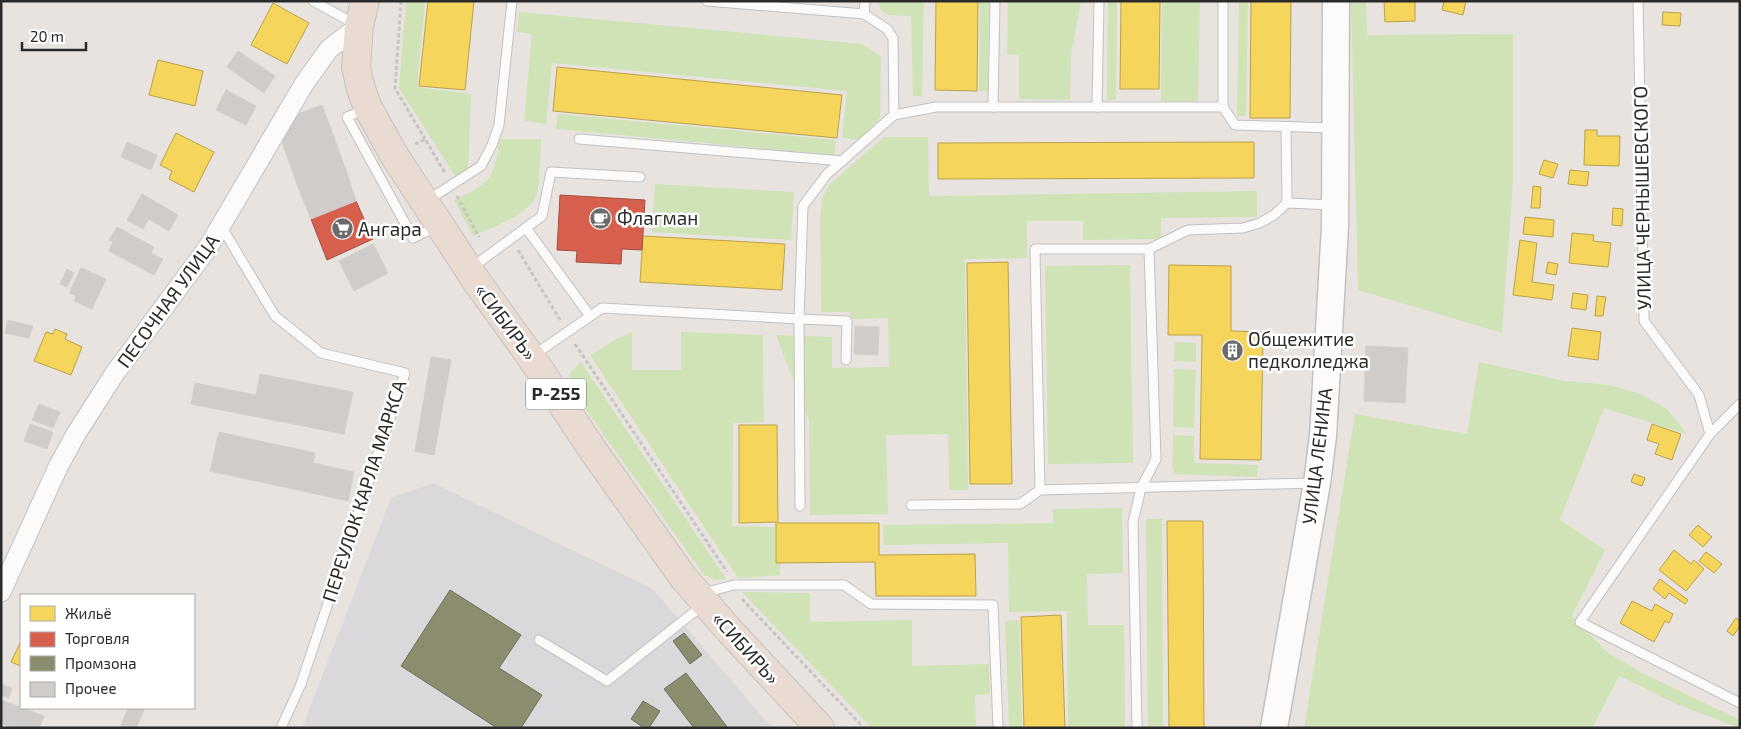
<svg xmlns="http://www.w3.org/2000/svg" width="1741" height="729" viewBox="0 0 1741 729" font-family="'Exo 2',sans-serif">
  <rect width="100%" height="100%" fill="#e8e3df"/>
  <!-- industrial -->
  <polygon fill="#dbd8db" points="433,483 653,589 772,728 302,728 391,498"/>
  <!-- green -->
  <g fill="#cfe3b7">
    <polygon points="406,1 425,1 417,87 471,94 468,169 455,176 399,88"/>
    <polygon points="877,1 924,1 922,96 913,96 911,16 889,15 882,12"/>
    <polygon points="980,1 989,1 988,91 979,91"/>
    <polygon points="1008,1 1081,1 1071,55 1070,100 1019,99 1019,55 1007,54"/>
    <polygon points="1108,1 1117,1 1116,100 1107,100"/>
    <polygon points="1162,1 1200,1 1198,101 1161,101"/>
    <polygon points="1239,1 1248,1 1246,116 1237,116"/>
    <polygon points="1351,1 1366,1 1367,35 1513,34 1513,181 1502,333 1358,290"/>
    <polygon points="519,12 862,44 881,57 880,118 860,140 842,138 847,91 552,63 546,124 524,121 532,34 517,32"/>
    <polygon points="558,114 836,140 835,155 556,129"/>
    <polygon points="884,137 928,137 929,196 1257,191 1257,217 1161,218 1161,239 1083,240 1083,221 1027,221 1027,258 965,259 968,490 949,490 948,434 886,435 888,514 810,515 809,421 776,335 832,337 832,368 889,367 888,318 851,319 850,312 821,312 820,220 823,196 830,184"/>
    <path d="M 500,139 L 541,139 C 540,153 540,183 537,194 C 529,215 492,227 473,236 L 454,200 C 493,181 493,181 500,139 Z"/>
    <polygon points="655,184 794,192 791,240 652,232"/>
    <polygon points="1130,265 1133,463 1048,464 1045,266"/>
    <polygon points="632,332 632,370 681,370 681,332 763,335 764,422 733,423 732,526 779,527 780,575 738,578 590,355 615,340"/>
    <polygon points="1175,342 1196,343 1196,362 1174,361"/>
    <path d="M 581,362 L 726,579 L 715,580 L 704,575 L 571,389 C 567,374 570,372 581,362 Z"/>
    <polygon points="1479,362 1565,381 1610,385 1640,394 1667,409 1687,434 1604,408 1560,520 1605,550 1572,616 1607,652 1640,672 1740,720 1740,728 1679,705 1619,676 1592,728 1304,728 1355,414 1467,434"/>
    <polygon points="1174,369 1196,370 1194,428 1173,427"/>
    <polygon points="1173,435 1194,436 1194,463 1258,465 1257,477 1175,474 1172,468"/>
    <polygon points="1122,508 1123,573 1087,574 1088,625 1124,625 1125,728 1068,728 1067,611 1009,612 1008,543 884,545 883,525 1053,523 1053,509"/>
    <polygon points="1146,519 1162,519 1163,728 1148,728"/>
    <polygon points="742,592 810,593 810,622 912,620 912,666 989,664 990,694 975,695 976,728 872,728"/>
    <polygon points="1019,620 1022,728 1009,728 1005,621"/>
  </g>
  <!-- homes -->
  <g fill="#f6d55c" stroke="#b9a24d">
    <polygon points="428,1 474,1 465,90 419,86"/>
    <polygon points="936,1 978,1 977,91 935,90"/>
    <polygon points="1121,1 1160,1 1159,89 1120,89"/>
    <polygon points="1251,1 1291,1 1290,118 1250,118"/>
    <polygon points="1384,1 1415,1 1415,21 1385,22"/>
    <polygon points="1444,1 1466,1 1463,15 1442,10"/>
    <polygon points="273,3 309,23 287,64 251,45"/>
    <polygon points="1663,12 1681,13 1680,26 1662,25"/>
    <polygon points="158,60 203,71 195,106 149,95"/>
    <polygon points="557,67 842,95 837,138 553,111"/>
    <polygon points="1585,130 1597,130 1597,136 1620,136 1619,166 1584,165"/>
    <polygon points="176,133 214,152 194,192 169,179 172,171 160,165"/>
    <polygon points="1254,142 1254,178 938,179 938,143"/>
    <polygon points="1544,160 1558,164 1553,178 1539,174"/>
    <polygon points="1570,170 1589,172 1587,186 1568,184"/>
    <polygon points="1533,186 1541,187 1540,208 1531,208"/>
    <polygon points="1613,208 1623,209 1622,226 1612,225"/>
    <polygon points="1525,217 1554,220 1553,237 1523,234"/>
    <polygon points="1572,233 1594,235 1593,241 1611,243 1608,267 1569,263"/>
    <polygon points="643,236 785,244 782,290 640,282"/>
    <polygon points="1520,240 1537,243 1532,282 1554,285 1552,300 1513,295"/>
    <polygon points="1008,262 1012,484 970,484 967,263"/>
    <polygon points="1548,262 1558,264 1556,275 1546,273"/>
    <polygon points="1169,265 1231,266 1231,331 1263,332 1261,460 1200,459 1202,335 1168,335"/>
    <polygon points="1573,293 1588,295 1586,310 1571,308"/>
    <polygon points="1597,296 1606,297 1603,316 1595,316"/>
    <polygon points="1572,328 1601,332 1598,360 1568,356"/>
    <polygon points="55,329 67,334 65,339 82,347 71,375 34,361 46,332 53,334"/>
    <polygon points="1652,424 1681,434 1672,460 1655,454 1659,444 1647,440"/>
    <polygon points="739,425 777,425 778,523 879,523 879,555 975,554 976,596 876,596 875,562 776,563 776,522 739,523"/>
    <polygon points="1634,474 1645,478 1642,486 1631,482"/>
    <polygon points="1167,521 1203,521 1204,728 1169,728"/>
    <polygon points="1698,525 1712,537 1703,547 1689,535"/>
    <polygon points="1674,550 1691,564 1694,560 1704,569 1686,591 1659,570"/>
    <polygon points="1706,552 1722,564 1714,573 1699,561"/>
    <polygon points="1660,579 1688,600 1685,604 1669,593 1665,599 1653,589"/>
    <polygon points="1632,601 1652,611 1655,604 1673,614 1669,623 1665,621 1654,642 1620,623"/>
    <polygon points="1061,615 1065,728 1024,728 1021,617"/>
    <polygon points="1736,618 1740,621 1740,626 1733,636 1727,631"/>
    <polygon points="20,643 21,643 21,666 11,662"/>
  </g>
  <!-- shops -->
  <g fill="#d6604d" stroke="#a25042">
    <polygon points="560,195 645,200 642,250 622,249 621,264 576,262 577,251 557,250"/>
    <polygon points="356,201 373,239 327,260 311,219"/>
  </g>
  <!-- industry -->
  <g fill="#8c8c6e" stroke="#6f6f5a">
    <polygon points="450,590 521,635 499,668 542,695 521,728 497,728 401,666"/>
    <polygon points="684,633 702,655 690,664 673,641"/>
    <polygon points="686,673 728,728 694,728 664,689"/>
    <polygon points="643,701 660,711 649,728 644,728 631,719"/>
  </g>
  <!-- building -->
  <g fill="#cfccc9" stroke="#d3cfcb">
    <polygon points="238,51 275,76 264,93 227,67"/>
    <polygon points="226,90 256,106 246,125 216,110"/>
    <polygon points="322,105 347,173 299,190 282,142 295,115"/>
    <polygon points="127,142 157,155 151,170 121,157"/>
    <polygon points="347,173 356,201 311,219 299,190"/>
    <polygon points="142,194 178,215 169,231 149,219 143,229 127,220"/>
    <polygon points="117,227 154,247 151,253 163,259 154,275 109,251 113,242 109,240"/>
    <polygon points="373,244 388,273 354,291 339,261"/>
    <polygon points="81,268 106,279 92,309 74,301 76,296 69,293"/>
    <polygon points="67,269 74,273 67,287 60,284"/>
    <polygon points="8,320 33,326 29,338 5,333"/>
    <polygon points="855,326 879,327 878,355 854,354"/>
    <polygon points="1366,346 1408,348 1405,403 1364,401"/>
    <polygon points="431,357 451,360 434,455 415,451"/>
    <polygon points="260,374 353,392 344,434 191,404 195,383 256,395"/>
    <polygon points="39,404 60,412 53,428 32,420"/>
    <polygon points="30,424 53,432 47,449 24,441"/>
    <polygon points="219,432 315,453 313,463 354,472 348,501 210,471"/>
    <polygon points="1,684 12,688 9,698 1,695"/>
    <polygon points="1,700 44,716 39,728 13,728 1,723"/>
    <polygon points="128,708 137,708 144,710 136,728 120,728"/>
  </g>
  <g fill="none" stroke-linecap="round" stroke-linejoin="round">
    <defs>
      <g id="lane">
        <polyline points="313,1 357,25"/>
        <polyline points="707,1 864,14 887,29 893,38 894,115"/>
        <polyline points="1223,1 1223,107"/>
        <polyline points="1638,1 1644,321 1699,395 1710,434"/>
        <polyline points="864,14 865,1"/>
        <polyline points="993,107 995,1"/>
        <polyline points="1097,107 1099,1"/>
        <polyline points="365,109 347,117 413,238 438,226"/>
        <polyline points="1286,127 1287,203"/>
        <polyline points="579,139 843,161"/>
        <polyline points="428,200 481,166 492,145 499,125 512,1"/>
        <polyline points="221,226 275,316 321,353 405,373 301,684 281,728"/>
        <polyline points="526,228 590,316"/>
        <polyline points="471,268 542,216 551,172 640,177"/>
        <polyline points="534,355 602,308 799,319 803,206 827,174 894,115 936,107 1223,107 1235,125 1333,128"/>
        <polyline points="1740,404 1710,434 1580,622 1740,703"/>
        <polyline points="1040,490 1035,249 1149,249 1188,230 1243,228 1260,223 1274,215 1287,203 1334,205"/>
        <polyline points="911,505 1020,504 1040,490 1314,483"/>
        <polyline points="800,506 799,319 847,321 846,360"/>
        <polyline points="703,593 734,585 844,585 871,604 993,605 998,728"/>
        <polyline points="539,640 607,681 703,605"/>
        <polyline points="1137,728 1133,522 1141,488 1156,459 1149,249"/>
      </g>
      <polyline id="street" points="1,592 58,467 76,434 115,373 207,249 304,84 329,49 359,26"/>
      <polyline id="secondary" points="1274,728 1317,483 1323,436 1335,226 1336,1"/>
      <polyline id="highway" points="365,1 359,26 356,67 361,89 368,108 394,155 477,282 531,357 592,449 683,577 728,629 820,728"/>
    </defs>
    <!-- lane casing -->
    <use href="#lane" stroke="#c2c1c1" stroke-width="11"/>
    <!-- street casing -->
    <use href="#street" stroke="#c2c1c1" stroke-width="21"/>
    <!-- secondary casing -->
    <use href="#secondary" stroke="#c2c1c1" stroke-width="29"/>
    <!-- highway casing -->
    <use href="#highway" stroke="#c4c2c1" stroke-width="30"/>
    <!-- path -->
    <g stroke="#c6c5c5" stroke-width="3" stroke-dasharray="4 2.5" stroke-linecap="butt">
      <polyline points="401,1 395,88 425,139"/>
      <polyline points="415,144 425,139 445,173"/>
      <polyline points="457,196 479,237"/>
      <polyline points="518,250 560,320"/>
      <polyline points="575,344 727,572"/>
      <polyline points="742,599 864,728"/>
    </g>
    <!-- lane -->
    <use href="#lane" stroke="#fcfbfa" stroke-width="9"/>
    <!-- street -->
    <use href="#street" stroke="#fcfbfa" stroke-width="19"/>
    <!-- secondary -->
    <use href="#secondary" stroke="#fcfbfa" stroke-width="26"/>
    <!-- highway -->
    <use href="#highway" stroke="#e9dad2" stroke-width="28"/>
  </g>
  <!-- icons -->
  <defs>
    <symbol id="cafe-disc" viewBox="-11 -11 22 22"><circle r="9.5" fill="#6c6b69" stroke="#fff"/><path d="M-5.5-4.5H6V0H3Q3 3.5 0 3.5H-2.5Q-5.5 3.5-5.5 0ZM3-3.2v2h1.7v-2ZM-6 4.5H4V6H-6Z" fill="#fff"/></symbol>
    <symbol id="supermarket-disc" viewBox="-11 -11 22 22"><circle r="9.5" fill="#6c6b69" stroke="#fff"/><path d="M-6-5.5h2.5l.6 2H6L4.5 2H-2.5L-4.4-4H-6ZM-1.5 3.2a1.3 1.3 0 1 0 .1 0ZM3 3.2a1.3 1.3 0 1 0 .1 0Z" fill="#fff"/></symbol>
    <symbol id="building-disc" viewBox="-11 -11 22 22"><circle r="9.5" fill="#6c6b69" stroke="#fff"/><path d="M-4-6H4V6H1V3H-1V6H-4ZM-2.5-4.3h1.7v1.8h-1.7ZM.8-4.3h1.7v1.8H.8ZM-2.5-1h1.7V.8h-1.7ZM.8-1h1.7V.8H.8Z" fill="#fff"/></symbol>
  </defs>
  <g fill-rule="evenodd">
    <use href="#cafe-disc" x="588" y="206" width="25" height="25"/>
    <use href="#supermarket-disc" x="330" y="216" width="25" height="25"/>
    <use href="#building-disc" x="1220" y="338" width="25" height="25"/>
  </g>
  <g text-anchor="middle" stroke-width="5" stroke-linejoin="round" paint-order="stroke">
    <!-- shield labels -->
    <rect fill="#fff" stroke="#6a6a6a" stroke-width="1" x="526" y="378.5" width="60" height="31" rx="4"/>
    <g font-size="18" font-weight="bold" fill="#2a2a2a">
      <text x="556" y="400">Р-255</text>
    </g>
    <!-- street labels -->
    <g font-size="19" fill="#2a2a2a" stroke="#fff">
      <text transform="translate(1642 198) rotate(-91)" y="7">УЛИЦА ЧЕРНЫШЕВСКОГО</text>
      <text transform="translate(168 301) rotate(-54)" y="7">ПЕСОЧНАЯ УЛИЦА</text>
      <text transform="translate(506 322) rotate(54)" y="7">«СИБИРЬ»</text>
      <text transform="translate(1317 456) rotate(-83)" y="7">УЛИЦА ЛЕНИНА</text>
      <text transform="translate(364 491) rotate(-72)" y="7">ПЕРЕУЛОК КАРЛА МАРКСА</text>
      <text transform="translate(746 648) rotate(48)" y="7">«СИБИРЬ»</text>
    </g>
    <!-- poi labels -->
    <g font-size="19" fill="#2a2a2a" stroke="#fff" text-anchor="start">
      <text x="617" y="225">Флагман</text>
      <text x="358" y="236">Ангара</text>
      <text x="1248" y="346">Общежитие<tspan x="1248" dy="22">педколледжа</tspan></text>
    </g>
  </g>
  <!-- border -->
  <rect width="1741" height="729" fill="none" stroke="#2a2a2a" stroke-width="5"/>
  <!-- legend -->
  <rect x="20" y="594" width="175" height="115" fill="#ffffff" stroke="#aaaaaa"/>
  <rect x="30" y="606" width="25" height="15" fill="#f6d55c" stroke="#aaaaaa"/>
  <text x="65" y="619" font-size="15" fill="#2a2a2a">Жильё</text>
  <rect x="30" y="632" width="25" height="15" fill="#d6604d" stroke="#aaaaaa"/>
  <text x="65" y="644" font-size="15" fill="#2a2a2a">Торговля</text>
  <rect x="30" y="656" width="25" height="15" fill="#8c8c6e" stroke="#aaaaaa"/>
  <text x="65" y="669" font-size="15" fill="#2a2a2a">Промзона</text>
  <rect x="30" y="682" width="25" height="15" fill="#cfccc9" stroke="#aaaaaa"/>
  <text x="65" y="694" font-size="15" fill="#2a2a2a">Прочее</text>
  <!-- scale -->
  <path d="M22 42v8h64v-8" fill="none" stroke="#2a2a2a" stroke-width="2.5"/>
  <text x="30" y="42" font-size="15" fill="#2a2a2a" stroke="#ffffff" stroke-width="4" paint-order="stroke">20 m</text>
</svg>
